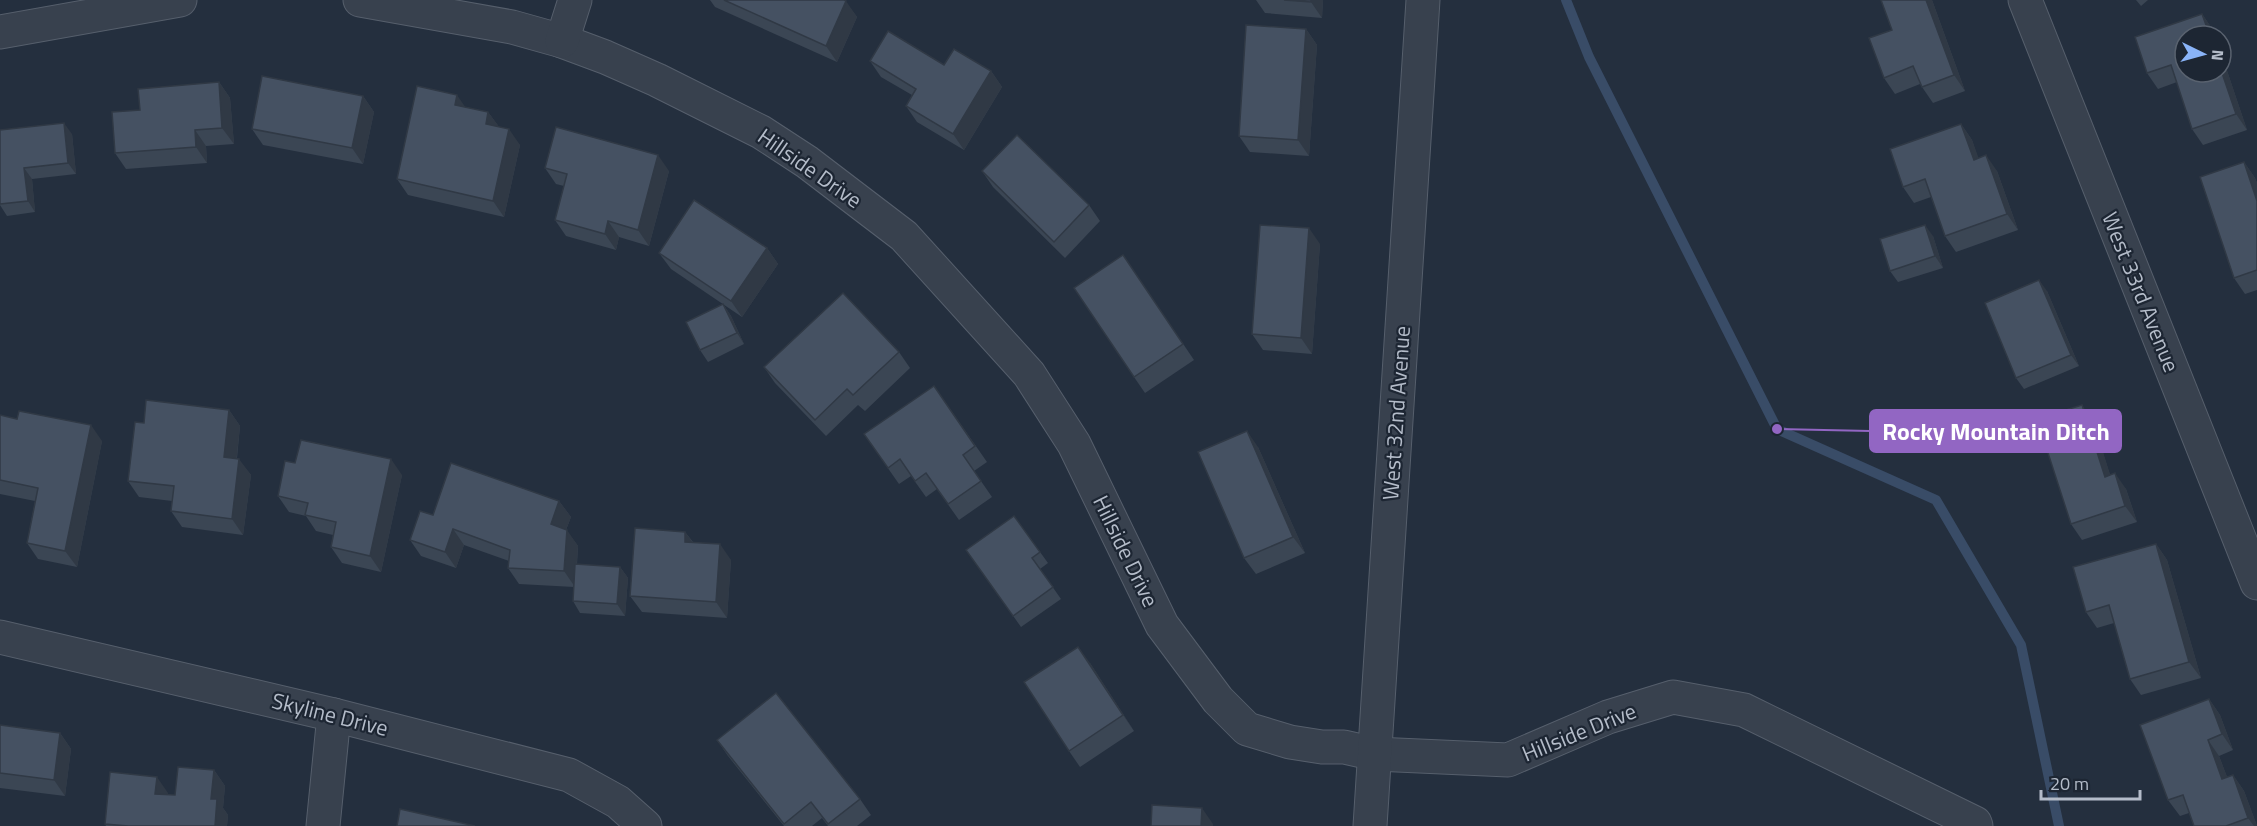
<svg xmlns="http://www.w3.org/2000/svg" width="2257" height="826" viewBox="0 0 2257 826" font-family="'Titillium Web',sans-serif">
  <rect width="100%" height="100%" fill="#242f3e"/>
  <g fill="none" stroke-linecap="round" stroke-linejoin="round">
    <!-- stream -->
    <polyline stroke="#394c67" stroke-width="10" points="1566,0 1589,57 1777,429 1936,500 2021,645 2059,826"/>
    <defs>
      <g id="minor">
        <polyline points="360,0 512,27 562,41 605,57 657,80 761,132 807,162 904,236 1029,374 1074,444 1162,625 1218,700 1247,729 1290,742 1322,747 1344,747 1375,754 1508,760 1608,717 1673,697 1744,710 1975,823 1976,826"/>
        <polyline points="2025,0 2257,583"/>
        <polyline points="0,32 180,0"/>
        <polyline points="562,41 575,0"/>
        <polyline points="0,637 334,715 569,775 618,802 645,826"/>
        <polyline points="323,826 334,715"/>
        <polyline points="1370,826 1423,0"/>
      </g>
    </defs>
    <!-- minor casing -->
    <use href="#minor" stroke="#565f6c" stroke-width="35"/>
    <!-- minor -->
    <use href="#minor" stroke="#38414e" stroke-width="33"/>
  </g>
  <!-- wall -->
  <g fill="#3b4654">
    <polygon points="710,0 844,0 857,17 837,62 715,7"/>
    <polygon points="1256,0 1323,0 1322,18 1265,13"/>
    <polygon points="1881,0 1932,0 1965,91 1933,103 1922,87 1920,84 1895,94 1884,78 1892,30"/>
    <polygon points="2136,0 2148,0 2141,6"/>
    <polygon points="2202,14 2213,30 2221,72 2221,53 2247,130 2203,145 2192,129 2177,82 2158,89 2147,73"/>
    <polygon points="1306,29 1317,45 1309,156 1250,152 1239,136"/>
    <polygon points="870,61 944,65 991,71 1002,87 964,150 917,122 906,106 912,95 881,77"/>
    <polygon points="219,82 230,98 234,144 206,146 207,163 126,169 115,153 140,110"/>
    <polygon points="363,96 374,112 363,164 263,145 252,129"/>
    <polygon points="466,107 488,112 499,127 520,145 504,217 408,195 397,179"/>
    <polygon points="1961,124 1972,140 1978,158 1997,171 2018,230 1956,252 1945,236 1931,197 1914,203 1903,187"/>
    <polygon points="0,130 72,134 76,174 32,179 35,212 7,216 0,205"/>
    <polygon points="2244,162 2255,178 2257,183 2257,290 2245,294 2234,278"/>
    <polygon points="545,168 669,171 649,246 619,237 616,250 566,236 555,220 564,186 556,184"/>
    <polygon points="982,171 1089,205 1100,221 1065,258 993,187"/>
    <polygon points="1933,236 1943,268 1898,282 1890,271"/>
    <polygon points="1320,244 1312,354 1263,350 1252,334"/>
    <polygon points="767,248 778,264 742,317 671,269 659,253"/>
    <polygon points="1123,255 1194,360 1145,393 1134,377"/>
    <polygon points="2047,291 2079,366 2024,389 2016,378"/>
    <polygon points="723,304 731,316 744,344 708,362 700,350"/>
    <polygon points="899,352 910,368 865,411 858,405 826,436 775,383 764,367"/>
    <polygon points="934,386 987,462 974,471 992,497 959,520 937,489 926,497 911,476 899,484 864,434"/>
    <polygon points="229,410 240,426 237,458 251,475 243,535 182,527 171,511 172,501 139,497 128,481 144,423"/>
    <polygon points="0,415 17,419 102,441 77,567 38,559 27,543 35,501 0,494"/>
    <polygon points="2093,421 2110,475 2126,489 2137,522 2082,540 2071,524"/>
    <polygon points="1258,447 1305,553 1256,574 1244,558"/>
    <polygon points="295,463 402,475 381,572 342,563 331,547 333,535 316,531 306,516 289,512 278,496"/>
    <polygon points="559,501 571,517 566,530 578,546 577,564 620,567 628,578 625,616 580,613 573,601 574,587 519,584 508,568 509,561 464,545 456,568 421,556 410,540 433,515"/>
    <polygon points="1014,516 1048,563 1040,569 1061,599 1021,627 966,550"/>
    <polygon points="685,532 693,542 731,560 727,618 642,612 630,596"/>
    <polygon points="2156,544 2167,560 2201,678 2141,695 2130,679 2114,623 2097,628 2086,612"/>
    <polygon points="1090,663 1134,731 1080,767 1069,751"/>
    <polygon points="2209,699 2220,715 2233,750 2219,756 2227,777 2233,775 2244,791 2257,826 2194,826 2189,813 2180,816 2168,800"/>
    <polygon points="0,725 60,733 71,749 65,796 0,788"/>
    <polygon points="717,740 860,799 871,815 857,826 828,826 822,818 812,826 784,826 728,756"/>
    <polygon points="214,770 225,786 223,808 228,815 227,826 106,826 105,824 168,793 168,795 175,795"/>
  </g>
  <!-- shaded-wall -->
  <g fill="#303945">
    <polygon points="1311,0 1323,0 1322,18 1311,2"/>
    <polygon points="1926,0 1932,0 1965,91 1954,75"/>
    <polygon points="846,1 857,17 837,62 826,46"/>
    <polygon points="2202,14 2213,30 2215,36 2210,36"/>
    <polygon points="1306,29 1317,45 1309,156 1298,140"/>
    <polygon points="2221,53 2247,130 2236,114 2221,70"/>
    <polygon points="991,71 1002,87 964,150 953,134"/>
    <polygon points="219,82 230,98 234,144 222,128"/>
    <polygon points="457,95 468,111 455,105"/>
    <polygon points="363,96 374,112 363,164 352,148"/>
    <polygon points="488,112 500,128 486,124"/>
    <polygon points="64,123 72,134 76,174 68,163"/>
    <polygon points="1961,124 1972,140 1985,176 1974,160"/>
    <polygon points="509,129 520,145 504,217 493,201"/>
    <polygon points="195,130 206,146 207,163 196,147"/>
    <polygon points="658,155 669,171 649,246 638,230"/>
    <polygon points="1986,155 1997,171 2018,230 2007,214"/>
    <polygon points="2244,162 2255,178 2257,183 2257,201"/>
    <polygon points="24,168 32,179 35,212 28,201"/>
    <polygon points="608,221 619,237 616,250 605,234"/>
    <polygon points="1925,225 1933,236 1943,268 1935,256"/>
    <polygon points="1309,228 1320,244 1312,354 1301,338"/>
    <polygon points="767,248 778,264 742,317 731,301"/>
    <polygon points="2039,280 2047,291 2079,366 2071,355"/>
    <polygon points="723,304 731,316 744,344 737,333"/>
    <polygon points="2082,405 2093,421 2116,493 2105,477"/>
    <polygon points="229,410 240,426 235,473 224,457"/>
    <polygon points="91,425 102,441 77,567 65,551"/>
    <polygon points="1247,431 1258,447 1305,553 1293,537"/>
    <polygon points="239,459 251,475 243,535 232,519"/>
    <polygon points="391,459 402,475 381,572 370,556"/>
    <polygon points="2115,473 2126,489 2137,522 2125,506"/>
    <polygon points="559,501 571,517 562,540 551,524"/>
    <polygon points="453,529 464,545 456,568 445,552"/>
    <polygon points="567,530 578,546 575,587 564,571"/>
    <polygon points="685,532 697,548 685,542"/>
    <polygon points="720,544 731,560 727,618 716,602"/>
    <polygon points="2156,544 2167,560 2201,678 2189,662"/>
    <polygon points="620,567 628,578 625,616 617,604"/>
    <polygon points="1078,647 1090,663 1134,731 1123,715"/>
    <polygon points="2209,699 2220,715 2233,750 2222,734"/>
    <polygon points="60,733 71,749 65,796 54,780"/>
    <polygon points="2208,740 2219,756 2234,795 2222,779"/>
    <polygon points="214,770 225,786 223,808 228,815 227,826 215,826 211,799"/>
    <polygon points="2233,775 2244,791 2257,826 2254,826 2248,818"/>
    <polygon points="157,777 168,793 166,810 155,794"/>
    <polygon points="1202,808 1213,824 1213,826 1201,826"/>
  </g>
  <!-- building -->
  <g fill="#455162" stroke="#303945" stroke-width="1.5">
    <polygon points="724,0 844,0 846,1 826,46"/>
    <polygon points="1284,0 1311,0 1311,2"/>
    <polygon points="1881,0 1926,0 1954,75 1922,87 1913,66 1884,78 1869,38 1892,30"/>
    <polygon points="2202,14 2210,36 2185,36 2185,72 2221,72 2221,70 2236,114 2192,129 2171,65 2147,73 2135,37"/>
    <polygon points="1246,25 1306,29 1298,140 1239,136"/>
    <polygon points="888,31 944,65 954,49 991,71 953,134 906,106 916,89 870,61"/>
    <polygon points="262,76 363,96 352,148 252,129"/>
    <polygon points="219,82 222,128 195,130 196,147 115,153 112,112 140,110 138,89"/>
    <polygon points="417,86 457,95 455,105 488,112 486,124 509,129 493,201 397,179"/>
    <polygon points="64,123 68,163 24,168 28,201 0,204 0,130"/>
    <polygon points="1961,124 1974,160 1986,155 2007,214 1945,236 1925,179 1903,187 1890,149"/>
    <polygon points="556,127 658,155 638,230 608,221 605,234 555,220 567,174 545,168"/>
    <polygon points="1017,135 1089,205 1054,242 982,171"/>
    <polygon points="2244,162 2257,201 2257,270 2234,278 2200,177"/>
    <polygon points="694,200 767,248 731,301 659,253"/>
    <polygon points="1260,225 1309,228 1301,338 1252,334"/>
    <polygon points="1925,225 1935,256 1890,271 1880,239"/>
    <polygon points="1123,255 1183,344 1134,377 1074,288"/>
    <polygon points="2039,280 2071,355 2016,378 1985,303"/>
    <polygon points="843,293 899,352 853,395 847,389 815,420 764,367"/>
    <polygon points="723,304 737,333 700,350 686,322"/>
    <polygon points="934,386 975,446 963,455 981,481 948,504 926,473 915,481 900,459 888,468 864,434"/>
    <polygon points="146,400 229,410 224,457 239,459 232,519 171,511 174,486 128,481 135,422 144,423"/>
    <polygon points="2082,405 2105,477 2115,473 2125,506 2071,524 2037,419"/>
    <polygon points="19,411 91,425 65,551 27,543 38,488 0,480 0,415 17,419"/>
    <polygon points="1247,431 1293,537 1244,558 1198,452"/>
    <polygon points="301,440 391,459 370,556 331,547 336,522 305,515 308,503 278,496 285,461 295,463"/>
    <polygon points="451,463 559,501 551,524 567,530 564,571 508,568 510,550 453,529 445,552 410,540 420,511 433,515"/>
    <polygon points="1014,516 1040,552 1032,558 1053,587 1013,616 966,550"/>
    <polygon points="635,528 685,532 685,542 720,544 716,602 630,596"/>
    <polygon points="2156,544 2189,662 2130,679 2109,605 2086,612 2073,567"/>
    <polygon points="575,564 620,567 617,604 573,601"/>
    <polygon points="1078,647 1123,715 1069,751 1024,682"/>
    <polygon points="776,693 860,799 828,824 811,802 784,824 717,740"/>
    <polygon points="2209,699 2222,734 2208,740 2222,779 2233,775 2248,818 2226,826 2194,826 2183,795 2168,800 2140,725"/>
    <polygon points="0,725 60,733 54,780 0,773"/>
    <polygon points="178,767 214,770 211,799 217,799 215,826 128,826 105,824 110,772 157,777 155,794 175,795"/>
    <polygon points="1152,805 1202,808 1201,826 1151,826"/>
    <polygon points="400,809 475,826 397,826"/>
  </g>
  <g text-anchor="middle" stroke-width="4.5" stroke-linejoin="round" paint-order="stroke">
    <!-- street labels -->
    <g font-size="22" fill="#b4bcc9" stroke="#1d2633">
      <text transform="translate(810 168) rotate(35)" y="8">Hillside Drive</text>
      <text transform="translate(2141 292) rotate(68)" y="8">West 33rd Avenue</text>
      <text transform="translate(1396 413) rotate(-86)" y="8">West 32nd Avenue</text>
      <text transform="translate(1126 551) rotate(64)" y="8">Hillside Drive</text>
      <text transform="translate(330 714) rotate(14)" y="8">Skyline Drive</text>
      <text transform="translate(1579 732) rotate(-22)" y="8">Hillside Drive</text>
    </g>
  </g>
  <!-- callouts -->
  <path fill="none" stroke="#9266c3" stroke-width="2" d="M1777 429L1870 431"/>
  <circle fill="#9266c3" stroke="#1d2633" stroke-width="2" cx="1777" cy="429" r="6"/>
  <rect fill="#9266c3" stroke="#9266c3" stroke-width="2" x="1870" y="410" width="251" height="42" rx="6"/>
  <g font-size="24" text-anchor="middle" font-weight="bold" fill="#fff">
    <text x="1996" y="440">Rocky Mountain Ditch</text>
  </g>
  <!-- north arrow -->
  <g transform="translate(2203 54) rotate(95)"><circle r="28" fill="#1d2633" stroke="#59626f" stroke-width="1.5"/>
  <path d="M0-4.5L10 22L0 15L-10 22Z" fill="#8ab4f8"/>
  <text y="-9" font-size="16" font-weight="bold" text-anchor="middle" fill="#b4bcc9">N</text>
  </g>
  <!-- scale -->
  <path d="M2041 790v9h99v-9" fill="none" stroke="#b4bcc9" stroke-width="3"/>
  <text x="2050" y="790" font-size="18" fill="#b4bcc9" stroke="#1d2633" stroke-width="4.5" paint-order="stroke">20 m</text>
</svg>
